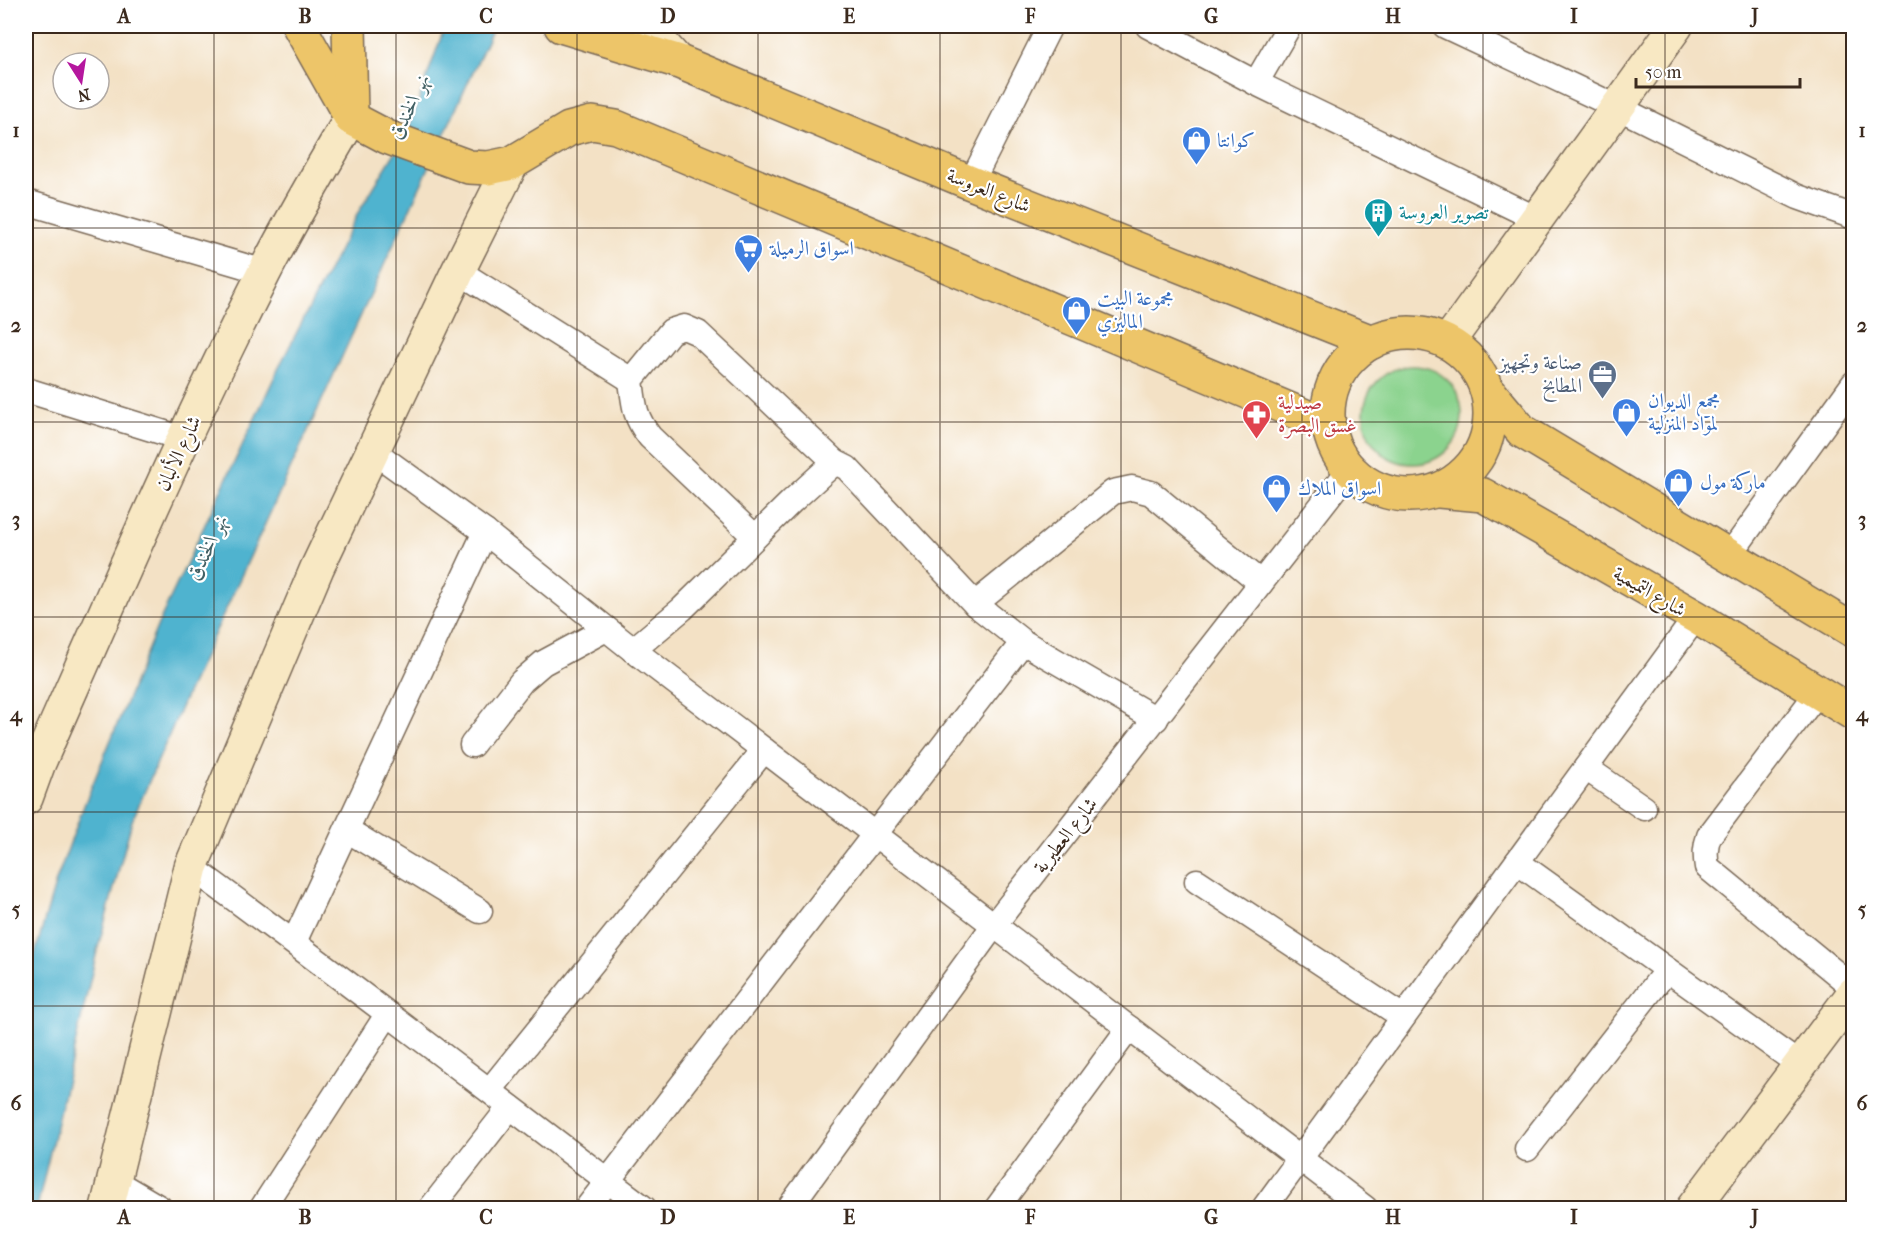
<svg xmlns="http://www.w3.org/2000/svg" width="1879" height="1234" viewBox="0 0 1879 1234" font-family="'IM FELL French Canon',Amiri,serif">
  <rect width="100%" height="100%" fill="#fff"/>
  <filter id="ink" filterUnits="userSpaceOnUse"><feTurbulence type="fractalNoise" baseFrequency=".0167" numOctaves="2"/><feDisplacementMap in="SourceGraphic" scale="12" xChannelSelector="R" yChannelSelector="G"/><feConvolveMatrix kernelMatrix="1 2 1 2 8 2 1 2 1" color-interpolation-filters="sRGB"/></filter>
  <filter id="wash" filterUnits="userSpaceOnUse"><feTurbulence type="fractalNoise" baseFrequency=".008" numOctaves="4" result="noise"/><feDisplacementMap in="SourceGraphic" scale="24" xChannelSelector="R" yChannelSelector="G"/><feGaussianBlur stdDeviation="1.35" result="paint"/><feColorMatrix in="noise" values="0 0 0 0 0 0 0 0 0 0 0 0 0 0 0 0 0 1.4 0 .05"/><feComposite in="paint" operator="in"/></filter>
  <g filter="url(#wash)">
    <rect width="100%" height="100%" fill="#f3e1c5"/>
    <!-- green -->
    <circle fill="#8bd38e" stroke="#637e56" stroke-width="1.5" cx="1413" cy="415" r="49"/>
    <!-- water -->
    <polygon fill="#50b3cf" stroke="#466e76" stroke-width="1.5" points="445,26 494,26 186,696 132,821 97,951 37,1208 26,1208 26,984 56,881 85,803 159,622 281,363 359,211 407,133"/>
  </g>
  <g filter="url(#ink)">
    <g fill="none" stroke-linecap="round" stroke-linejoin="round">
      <defs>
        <g id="street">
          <polyline points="1148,26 1256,83 1537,219"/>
          <polyline points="1445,26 1617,107 1798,197 1854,217"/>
          <polyline points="1256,83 1289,26"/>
          <polyline points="971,183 1050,26"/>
          <polyline points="26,202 265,272"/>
          <polyline points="458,271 631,380"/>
          <polyline points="26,390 184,439"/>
          <polyline points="373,451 485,532 633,650 1365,1208"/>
          <path d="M 755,537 L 650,437 C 634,417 634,404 631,380 L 671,331 L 684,327 L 698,333 L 835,462 L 847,468 L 975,604 L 1023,642 L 1156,719"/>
          <polyline points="1729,556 1854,383"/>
          <polyline points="975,604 1113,492 1132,488 1151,493 1261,583"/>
          <polyline points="633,650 682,609 792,501 835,462"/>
          <path d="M 1818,692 L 1709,836 C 1705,847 1705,855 1707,867 L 1854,988"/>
          <polyline points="472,745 522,681 543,663 606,629"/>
          <polyline points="1586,768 1644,808"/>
          <polyline points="347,830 480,911"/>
          <polyline points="1517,862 1800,1065"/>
          <path d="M 191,867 C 344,978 493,1095 644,1208"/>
          <polyline points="1197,881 1403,1017"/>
          <polyline points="294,942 485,532"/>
          <polyline points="490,1090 764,750"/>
          <polyline points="1527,1149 1667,970"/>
          <polyline points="114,1181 160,1208"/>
          <polyline points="262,1208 387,1015"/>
          <polyline points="431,1208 510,1107"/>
          <polyline points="587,1208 1023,642"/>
          <polyline points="789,1208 994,925 1350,469"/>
          <polyline points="997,1208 1129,1028"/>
          <polyline points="1264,1208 1696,617"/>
        </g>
        <g id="secondary">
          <polyline points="649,26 655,36 677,61"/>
          <polyline points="1448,342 1676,26"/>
          <path d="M 26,798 L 38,765 C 111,600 182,434 264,273 C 291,220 321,169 351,118"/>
          <polyline points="107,1208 191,867 317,568 458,271 512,163"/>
          <polyline points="1693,1208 1854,993"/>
        </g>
        <g id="primary">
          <polyline points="299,26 351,118"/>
          <polyline points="349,26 351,113"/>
          <polyline points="561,26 677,61 971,183 1372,342"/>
          <polyline points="351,118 387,137 469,167 488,168 512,163 569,129 592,123 616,127 1329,426"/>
          <circle cx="1409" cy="414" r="81"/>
          <polyline points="1486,388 1522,431 1854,631"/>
          <polyline points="1439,491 1483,495 1696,617 1854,714"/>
        </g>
      </defs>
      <!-- street casing -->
      <use href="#street" stroke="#7b6a58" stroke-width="27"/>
      <!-- secondary casing -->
      <use href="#secondary" stroke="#7b6a58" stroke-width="36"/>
      <!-- primary casing -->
      <use href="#primary" stroke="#7b6a58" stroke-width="36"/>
      <!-- street -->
      <use href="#street" stroke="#fff" stroke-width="24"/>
      <!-- secondary -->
      <use href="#secondary" stroke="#f8e8c3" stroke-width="33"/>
      <!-- primary -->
      <use href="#primary" stroke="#edc569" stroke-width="33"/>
    </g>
  </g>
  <!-- grid -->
  <path fill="none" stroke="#3b2a1e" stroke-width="1.5" stroke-opacity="0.55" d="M 214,26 L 214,1208M 396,26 L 396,1208M 577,26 L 577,1208M 758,26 L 758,1208M 940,26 L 940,1208M 1121,26 L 1121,1208M 1302,26 L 1302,1208M 1483,26 L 1483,1208M 1665,26 L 1665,1208M 26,228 L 1854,228M 26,422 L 1854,422M 26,617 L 1854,617M 26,812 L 1854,812M 26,1006 L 1854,1006"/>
  <!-- icons -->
  <defs>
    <symbol id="shop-pin" viewBox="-11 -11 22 30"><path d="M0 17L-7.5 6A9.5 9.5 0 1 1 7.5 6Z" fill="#3f7fe0" stroke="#fff"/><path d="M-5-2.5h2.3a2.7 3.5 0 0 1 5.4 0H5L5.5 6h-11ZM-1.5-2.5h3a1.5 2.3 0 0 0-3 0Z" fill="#fff"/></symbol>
    <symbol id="building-pin" viewBox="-11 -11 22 30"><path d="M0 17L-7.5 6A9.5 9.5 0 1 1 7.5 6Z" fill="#0f9aa8" stroke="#fff"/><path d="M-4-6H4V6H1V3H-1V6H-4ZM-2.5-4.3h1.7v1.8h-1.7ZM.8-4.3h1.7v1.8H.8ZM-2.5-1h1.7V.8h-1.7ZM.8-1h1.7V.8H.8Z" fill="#fff"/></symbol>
    <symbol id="supermarket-pin" viewBox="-11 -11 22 30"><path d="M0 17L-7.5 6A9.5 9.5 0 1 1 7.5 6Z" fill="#3f7fe0" stroke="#fff"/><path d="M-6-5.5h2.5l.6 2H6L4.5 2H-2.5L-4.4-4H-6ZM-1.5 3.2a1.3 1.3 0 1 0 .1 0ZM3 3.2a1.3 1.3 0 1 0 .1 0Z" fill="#fff"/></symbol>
    <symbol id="office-pin" viewBox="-11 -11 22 30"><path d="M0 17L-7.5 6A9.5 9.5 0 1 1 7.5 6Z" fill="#5c6f8a" stroke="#fff"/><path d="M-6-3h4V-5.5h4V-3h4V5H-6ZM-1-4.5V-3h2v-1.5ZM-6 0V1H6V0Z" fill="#fff"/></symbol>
    <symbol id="pharmacy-pin" viewBox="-11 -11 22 30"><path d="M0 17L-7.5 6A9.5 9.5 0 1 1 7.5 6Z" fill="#e0444e" stroke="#fff"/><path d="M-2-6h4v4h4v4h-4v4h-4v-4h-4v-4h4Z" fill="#fff"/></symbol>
  </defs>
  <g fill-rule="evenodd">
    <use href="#shop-pin" x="1180" y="124" width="33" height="45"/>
    <use href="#building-pin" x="1362" y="196" width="33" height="45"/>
    <use href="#supermarket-pin" x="732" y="232" width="33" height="45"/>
    <use href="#shop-pin" x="1060" y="294" width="33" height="45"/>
    <use href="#office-pin" x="1586" y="358" width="33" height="45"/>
    <use href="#shop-pin" x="1610" y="396" width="33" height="45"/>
    <use href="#pharmacy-pin" x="1240" y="398" width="33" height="45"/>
    <use href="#shop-pin" x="1662" y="466" width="33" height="45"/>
    <use href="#shop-pin" x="1260" y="472" width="33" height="45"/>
  </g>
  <g text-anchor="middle" stroke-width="4.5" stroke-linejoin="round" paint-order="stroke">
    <!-- shop labels -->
    <g font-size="20" fill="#366cbe" stroke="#fff" text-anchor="start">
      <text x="1217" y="147">كوانتا</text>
      <text x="770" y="255">اسواق الرميلة</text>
      <text x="1097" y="305">مجموعة البيت<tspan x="1097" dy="23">الماليزي</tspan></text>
      <text x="1648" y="407">مجمع الديوان<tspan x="1648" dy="23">لمواد المنزلية</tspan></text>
      <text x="1700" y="489">ماركة مول</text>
      <text x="1298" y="495">اسواق الملاك</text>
    </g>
    <!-- street labels -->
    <g font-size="20" fill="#3b2a1e" stroke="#fff">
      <text transform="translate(989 190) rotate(22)" y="7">شارع العروسة</text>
      <text transform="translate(178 453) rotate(-65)" y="7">شارع الألبان</text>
      <text transform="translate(1650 591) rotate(30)" y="7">شارع التميمية</text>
      <text transform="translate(1065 835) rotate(-52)" y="7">شارع العطيرية</text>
    </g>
    <!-- culture labels -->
    <g font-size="20" fill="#0d838f" stroke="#fff" text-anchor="start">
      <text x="1399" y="219">تصوير العروسة</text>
    </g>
    <!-- service labels -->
    <g font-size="20" fill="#4e5e75" stroke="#fff" text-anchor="end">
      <text x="1582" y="369">صناعة وتجهيز<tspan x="1582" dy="23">المطابخ</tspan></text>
    </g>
    <!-- health labels -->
    <g font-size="20" fill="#be3a42" stroke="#fff" text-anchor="start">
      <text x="1278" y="409">صيدلية<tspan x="1278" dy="23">غسق البصرة</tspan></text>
    </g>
    <!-- water labels -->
    <g font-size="21" font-style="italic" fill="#436165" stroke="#fff">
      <text transform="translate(409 106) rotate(-65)" y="7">نهر الخندق</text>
      <text transform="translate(207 547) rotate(-65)" y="7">نهر الخندق</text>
    </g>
  </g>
  <!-- margin -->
  <rect width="1879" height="1234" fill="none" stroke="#fff" stroke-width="66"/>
  <!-- north arrow -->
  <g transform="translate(81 81) rotate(168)"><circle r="28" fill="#ffffff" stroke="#b1aaa5" stroke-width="1.5"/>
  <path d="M0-4.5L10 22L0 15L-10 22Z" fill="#b5179e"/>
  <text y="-9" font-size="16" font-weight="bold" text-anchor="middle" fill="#3b2a1e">N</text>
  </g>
  <!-- scale -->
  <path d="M1636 78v9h164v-9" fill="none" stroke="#3b2a1e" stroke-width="3"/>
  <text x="1645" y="78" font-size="18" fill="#3b2a1e" stroke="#ffffff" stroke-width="4.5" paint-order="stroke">50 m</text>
  <rect x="33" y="33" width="1813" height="1168" fill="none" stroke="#3b2a1e" stroke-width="2"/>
  <g font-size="20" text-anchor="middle" font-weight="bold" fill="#3b2a1e">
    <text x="124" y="23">A</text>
    <text x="305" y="23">B</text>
    <text x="486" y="23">C</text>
    <text x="668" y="23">D</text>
    <text x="849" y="23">E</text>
    <text x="1030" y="23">F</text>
    <text x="1211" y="23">G</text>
    <text x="1393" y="23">H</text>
    <text x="1574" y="23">I</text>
    <text x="1755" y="23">J</text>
    <text x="16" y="137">1</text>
    <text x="1862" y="137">1</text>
    <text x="16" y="332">2</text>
    <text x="1862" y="332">2</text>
    <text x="16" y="526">3</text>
    <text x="1862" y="526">3</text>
    <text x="16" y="721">4</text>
    <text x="1862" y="721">4</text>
    <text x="16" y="916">5</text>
    <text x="1862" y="916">5</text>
    <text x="16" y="1110">6</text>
    <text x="1862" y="1110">6</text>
    <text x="124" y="1224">A</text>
    <text x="305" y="1224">B</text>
    <text x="486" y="1224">C</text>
    <text x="668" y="1224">D</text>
    <text x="849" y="1224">E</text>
    <text x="1030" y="1224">F</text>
    <text x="1211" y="1224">G</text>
    <text x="1393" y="1224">H</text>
    <text x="1574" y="1224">I</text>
    <text x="1755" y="1224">J</text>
  </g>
</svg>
